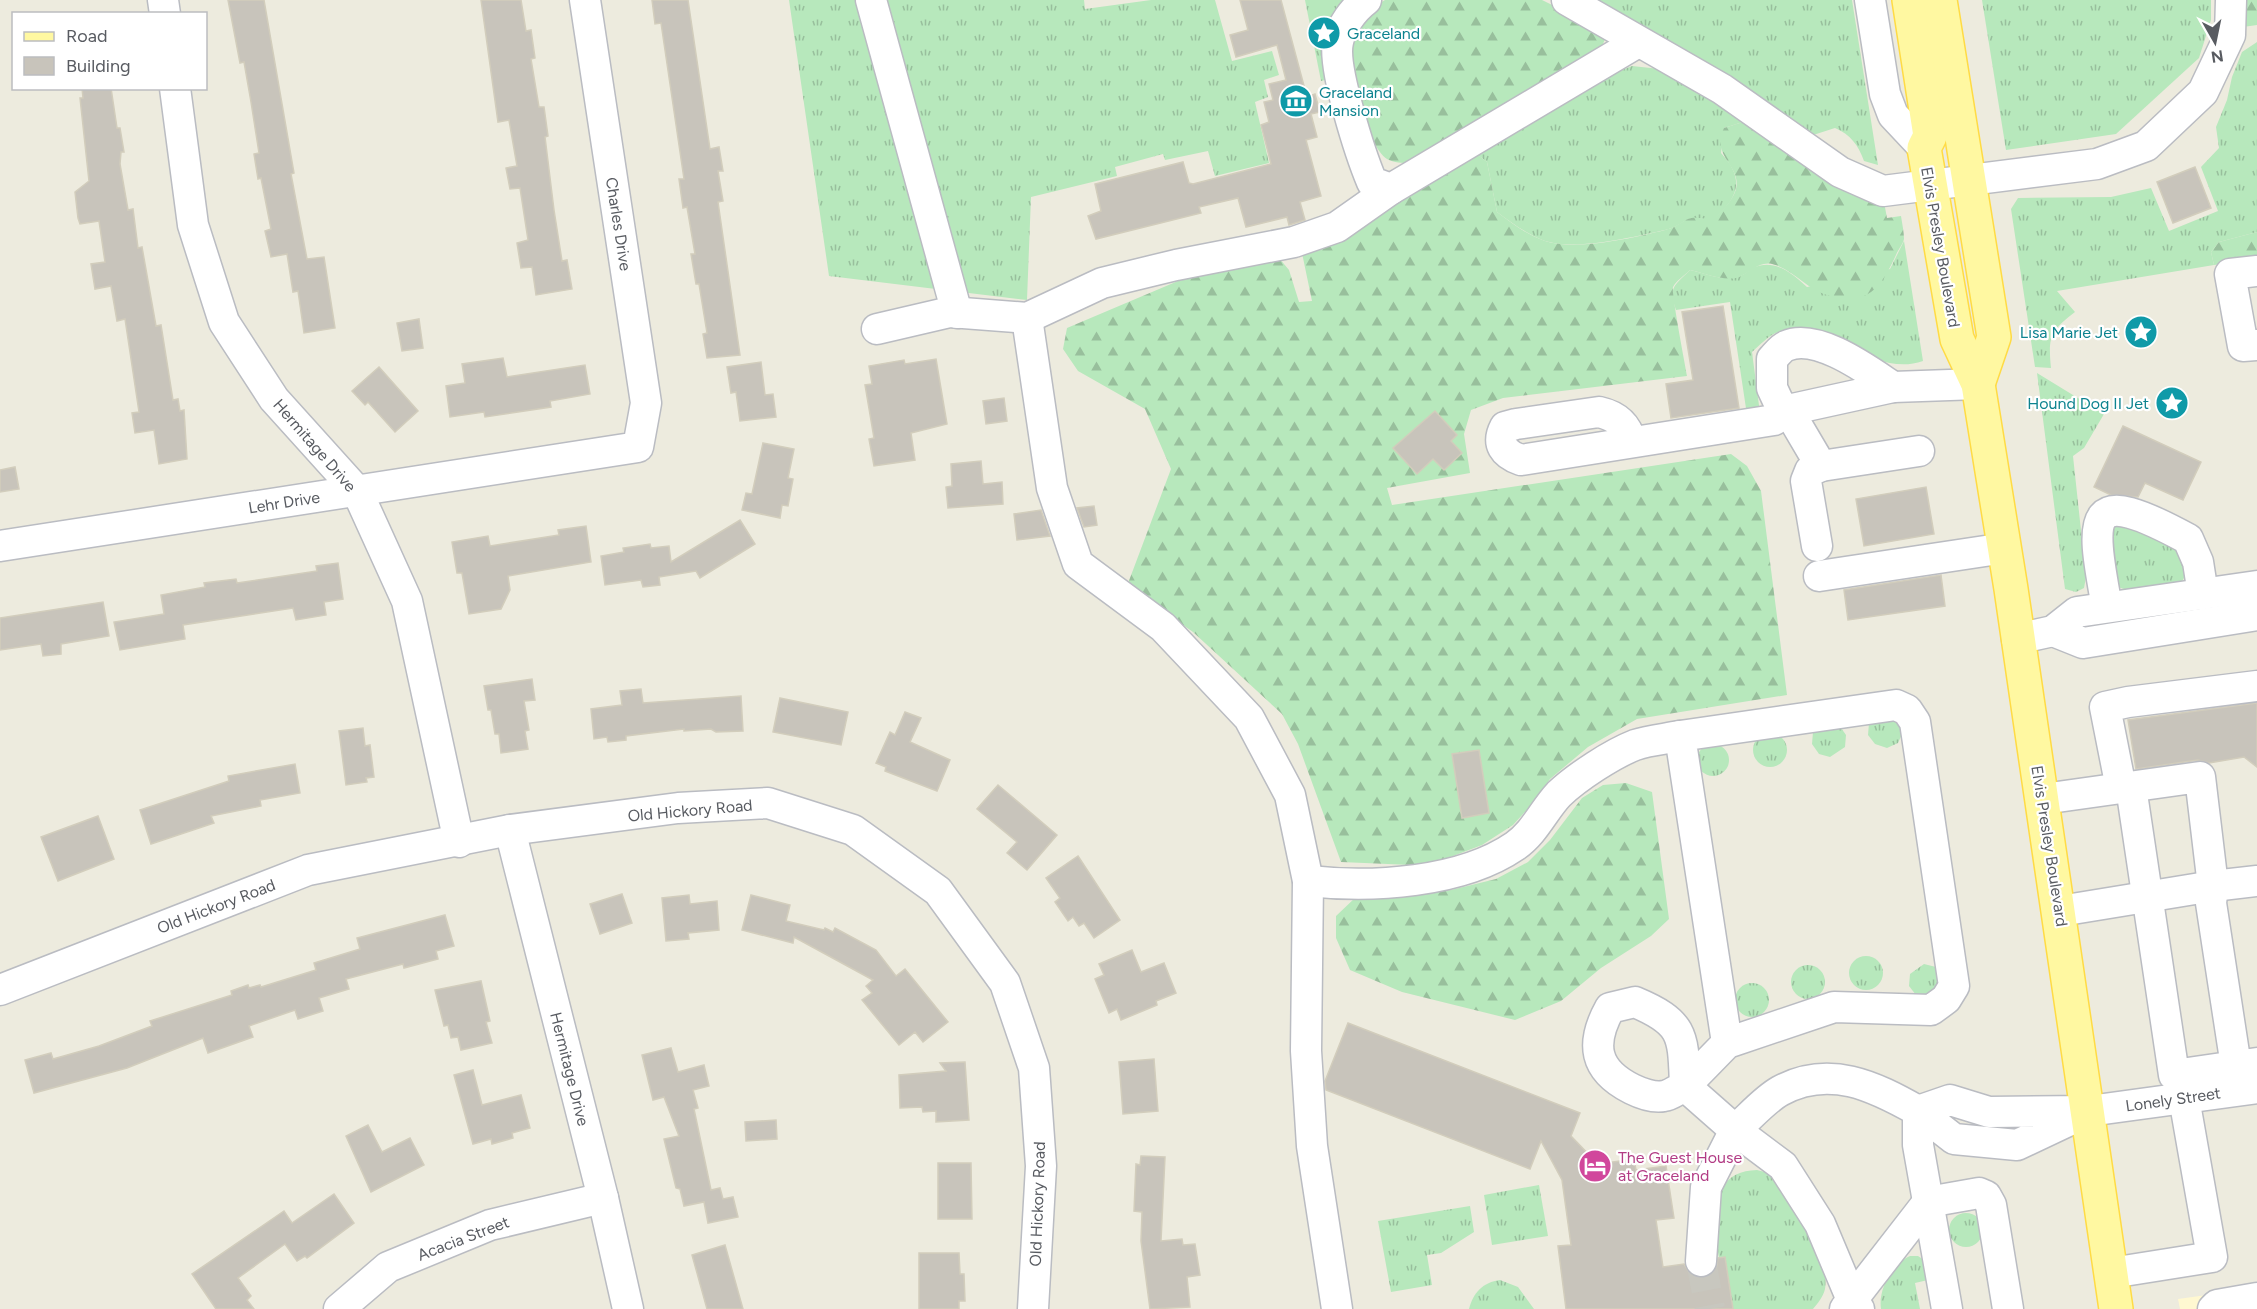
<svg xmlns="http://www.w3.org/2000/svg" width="2257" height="1309" viewBox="0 0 2257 1309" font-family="Figtree,sans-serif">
  <defs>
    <pattern id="grass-tufts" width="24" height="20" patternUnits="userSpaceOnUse" patternTransform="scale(1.5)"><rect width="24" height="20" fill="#b7e8bc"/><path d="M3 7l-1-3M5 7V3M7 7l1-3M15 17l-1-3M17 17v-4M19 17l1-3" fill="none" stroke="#98bf9c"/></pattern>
    <pattern id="forest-firs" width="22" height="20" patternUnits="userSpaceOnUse" patternTransform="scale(1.5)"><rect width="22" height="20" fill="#b7e8bc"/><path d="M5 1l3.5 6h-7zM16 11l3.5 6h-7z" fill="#98bf9c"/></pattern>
  </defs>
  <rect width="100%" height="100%" fill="#edebde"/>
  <!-- commercial -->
  <polygon fill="#fff8d1" points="2257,1288 2257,1309 2180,1309 2178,1299"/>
  <!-- grass -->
  <g fill="url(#grass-tufts)">
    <polygon points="789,0 1084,0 1085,9 1151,0 1215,0 1232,61 1272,51 1279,75 1264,80 1268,97 1255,102 1269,163 1215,176 1208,151 1165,160 1163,154 1115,167 1117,176 1031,197 1027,300 829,276"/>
    <polygon points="1305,0 1346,0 1333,78 1321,81"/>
    <path d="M 1591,0 L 1852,0 L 1878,165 L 1864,161 C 1858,145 1851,135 1835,128 L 1810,136 Z"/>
    <polygon points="1982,0 2211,0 2211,20 2199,58 2116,134 2006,150"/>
    <path d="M 2257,42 L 2257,232 L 2219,242 L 2211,252 L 2214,265 L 2057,291 L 2075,312 C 2050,331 2048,337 2051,368 L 2035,367 L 2011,209 L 2018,198 L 2111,197 L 2151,188 L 2169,231 L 2218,211 L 2201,167 L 2219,148 L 2216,127 L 2227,100 L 2232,77 L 2242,52 Z"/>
    <path d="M 1632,66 L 1660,69 L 1746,121 L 1724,128 L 1721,153 C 1746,180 1738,198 1712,221 C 1681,213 1688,225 1665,230 C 1633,237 1576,251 1545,241 C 1527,234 1513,224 1497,212 L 1487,162 L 1478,155 L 1590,83 Z"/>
    <path d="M 1904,241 L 1923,361 C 1872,379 1830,318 1778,332 C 1769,335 1759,346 1752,352 L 1760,413 L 1747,415 L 1730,302 L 1676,310 C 1668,287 1674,286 1690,270 C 1704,273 1722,281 1737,277 C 1743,276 1748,271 1753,268 C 1774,258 1792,273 1807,287 L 1890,269 Z"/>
    <polygon points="2037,373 2104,414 2084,448 2073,456 2086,577 2084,588 2076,592 2065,589"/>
    <path d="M 2123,522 L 2179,548 C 2182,558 2189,570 2183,580 C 2178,587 2134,591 2124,589 C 2120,588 2115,585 2112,583 L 2113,524 Z"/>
    <polygon points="1896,716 1903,732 1898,743 1887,748 1875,744 1868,735 1869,723"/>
    <polygon points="1839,725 1846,735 1845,747 1830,757 1819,754 1812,744 1813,732"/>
    <circle cx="1770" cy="750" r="17"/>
    <circle cx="1713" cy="760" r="16"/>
    <circle cx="1866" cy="973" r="17"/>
    <polygon points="1924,964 1936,967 1943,977 1933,997 1916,995 1909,986 1910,974"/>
    <circle cx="1808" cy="982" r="17"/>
    <circle cx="1752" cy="1000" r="17"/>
    <path d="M 1757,1170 C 1765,1172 1772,1174 1778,1179 C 1797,1197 1830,1263 1825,1289 C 1823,1297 1818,1303 1813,1309 L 1733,1309 L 1725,1257 L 1719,1258 C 1713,1223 1707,1171 1757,1170 Z"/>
    <polygon points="1539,1185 1548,1236 1492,1245 1484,1195"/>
    <polygon points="1470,1206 1474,1232 1441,1253 1427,1255 1432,1285 1391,1292 1378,1221"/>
    <circle cx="1966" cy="1230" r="17"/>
    <path d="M 1910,1256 L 1918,1256 L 1927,1262 L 1928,1280 L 1915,1283 L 1920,1309 L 1881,1309 C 1878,1289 1892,1264 1910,1256 Z"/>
    <path d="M 1500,1280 L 1518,1287 L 1534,1309 L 1469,1309 C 1473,1293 1483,1282 1500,1280 Z"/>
  </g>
  <!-- forest -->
  <g fill="url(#forest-firs)">
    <path d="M 1385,0 L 1542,0 L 1595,26 L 1605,39 L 1601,49 L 1410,163 C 1402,163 1394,163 1387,159 C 1365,145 1353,70 1349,44 L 1372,8 Z"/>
    <polygon points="2240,0 2257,0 2257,25 2243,27"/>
    <path d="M 1746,121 L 1884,202 L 1887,218 L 1901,216 C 1902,223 1904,232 1904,239 C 1903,244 1898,250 1896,255 C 1881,287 1868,308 1827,295 C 1806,289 1793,269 1772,264 C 1759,261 1750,273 1739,277 C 1725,282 1704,273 1690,270 C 1685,275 1676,281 1673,287 C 1671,292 1685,364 1687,376 L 1503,398 L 1471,410 L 1464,434 L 1470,473 L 1387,488 L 1392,505 L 1731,454 L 1747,466 L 1761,491 L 1787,695 L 1637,719 L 1588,747 L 1550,779 L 1535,801 L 1513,825 L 1482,845 L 1440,861 L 1411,865 L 1341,862 L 1298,744 L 1282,714 L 1193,632 L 1127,586 L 1171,469 L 1145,409 L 1078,371 L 1063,349 L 1067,328 L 1178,281 L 1279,258 L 1289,270 L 1299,302 L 1312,301 L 1302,253 L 1336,241 L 1478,155 L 1487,162 L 1497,212 C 1513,224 1527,235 1545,241 C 1576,251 1633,238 1665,230 C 1688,224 1681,213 1712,220 C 1770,170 1705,166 1724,128 Z"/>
    <polygon points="2257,232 2257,260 2214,265 2211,252 2219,242"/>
    <polygon points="1626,783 1652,792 1669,919 1651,936 1601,968 1561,1001 1515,1020 1402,992 1350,970 1336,938 1336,916 1356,897 1451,890 1496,879 1528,862 1550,840 1582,798 1603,785"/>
  </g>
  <!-- building -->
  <g fill="#c8c4bb" stroke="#d2cdbc" stroke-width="1.5">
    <polygon points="228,0 264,0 294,173 291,174 307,259 324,257 335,328 304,333 298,291 293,292 287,254 271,257 265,231 271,229 261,178 258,179 254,154 259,153 251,102 244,62 240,63"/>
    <polygon points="481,0 521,0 526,31 531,30 535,58 531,59 539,107 544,107 548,136 545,137 554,210 562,261 567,260 572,289 536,295 532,267 521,268 517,243 528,240 520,188 510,189 506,168 517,166 509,120 498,122"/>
    <polygon points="652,0 688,0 710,149 719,147 723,171 718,171 723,201 718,202 740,355 707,358 703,334 707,333 699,284 696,284 691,254 695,254 687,207 683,208 679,179 684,179 661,23 655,24"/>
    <polygon points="1240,0 1281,0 1307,97 1315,94 1320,112 1311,114 1317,137 1306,140 1321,196 1300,202 1305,220 1289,225 1287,217 1246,227 1238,198 1199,207 1201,213 1096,239 1088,216 1101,211 1095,184 1183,162 1189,183 1193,184 1271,164 1261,125 1269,122 1264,102 1273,100 1269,84 1286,80 1277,45 1236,57 1230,35 1248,30"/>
    <polygon points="82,88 111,88 117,128 120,128 124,152 121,152 120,164 128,210 133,209 138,248 142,247 156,326 161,325 173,400 178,399 180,411 184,410 187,459 159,464 154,430 135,433 132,413 139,412 125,319 117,321 111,286 95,289 91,264 105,262 99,221 80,224 78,218 75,192 89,181 80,98 83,98"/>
    <polygon points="2195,167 2211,208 2173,223 2157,182"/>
    <polygon points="1723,306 1739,408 1671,418 1666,384 1693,380 1682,312"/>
    <polygon points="419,319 423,348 402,351 397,323"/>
    <polygon points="503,358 507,377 585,365 590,394 550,401 551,407 485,417 484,412 450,417 446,386 465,383 462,364"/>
    <polygon points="936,359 947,424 911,433 915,460 874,466 869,439 874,438 865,385 872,384 869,366 904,360 905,364"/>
    <polygon points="761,362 765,395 773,394 776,417 740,421 736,392 731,393 727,367"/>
    <polygon points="379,367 418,411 395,432 368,402 365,405 352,391"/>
    <polygon points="1004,398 1007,421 986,424 983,401"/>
    <polygon points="1435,411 1457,435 1451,441 1462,453 1444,470 1433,459 1417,474 1393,448"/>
    <polygon points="2123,426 2201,462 2183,500 2145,483 2138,497 2111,495 2094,487"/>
    <polygon points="763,443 794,449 788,478 793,479 788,506 782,505 780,518 742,510 746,493 752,494"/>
    <polygon points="981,461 983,484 1002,482 1003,504 948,508 946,487 952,486 951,464"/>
    <polygon points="15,467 19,489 0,492 0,470"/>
    <polygon points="1926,487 1934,534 1864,546 1856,499"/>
    <polygon points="1094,506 1097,525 1084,527 1077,508"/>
    <polygon points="1041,510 1050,536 1017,540 1014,514"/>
    <polygon points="740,520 755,544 700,578 696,571 659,577 660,585 643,587 641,580 605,585 601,556 624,552 623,548 650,544 651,548 669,546 671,562"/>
    <polygon points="586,526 591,562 508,576 510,590 501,609 469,614 462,573 457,573 452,542 488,536 490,546 559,535 558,530"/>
    <polygon points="338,563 343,599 324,602 326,615 296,620 293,608 183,625 185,639 120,650 114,622 164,614 161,595 205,587 204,583 236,579 237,583 317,571 316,566"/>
    <polygon points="1941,575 1945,606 1848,620 1844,590"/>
    <polygon points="103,602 109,636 61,644 61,654 43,656 41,644 0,650 0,618"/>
    <polygon points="532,679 535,700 524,701 529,730 525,731 528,749 501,753 499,734 495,734 491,710 488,710 484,686"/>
    <polygon points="641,689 643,703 741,696 743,731 716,732 711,729 684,731 684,729 626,736 626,740 608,742 607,737 594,739 591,709 622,705 620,691"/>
    <polygon points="780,698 848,712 841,745 773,732"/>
    <polygon points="2257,703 2257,767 2244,757 2209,763 2198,760 2136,769 2128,720"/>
    <polygon points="905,712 921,718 910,742 950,760 937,791 885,771 886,767 876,763 890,732 895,735"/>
    <polygon points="363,728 365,746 370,745 374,777 366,778 367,782 346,785 339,731"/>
    <polygon points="1479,750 1489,813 1462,818 1452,754"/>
    <polygon points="295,764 300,793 260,800 261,806 211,816 214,823 151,844 140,810 229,781 228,776"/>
    <polygon points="998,785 1057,835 1027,870 1007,853 1017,842 977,809"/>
    <polygon points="98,816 114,859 58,881 41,837"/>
    <polygon points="1078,856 1120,920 1094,938 1084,923 1079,926 1073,917 1068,921 1055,902 1060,898 1046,878"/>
    <polygon points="622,894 632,923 600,934 590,904"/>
    <polygon points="689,895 690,904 717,901 719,930 688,933 689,939 666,941 662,898"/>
    <polygon points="751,895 790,905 786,921 824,930 825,928 833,932 835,928 876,950 896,976 905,969 948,1022 923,1042 915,1032 899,1045 862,1000 872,993 866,986 873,980 794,937 793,943 742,930"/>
    <polygon points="445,915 454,946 436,951 438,959 404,968 403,964 346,979 349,989 319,998 323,1011 298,1019 295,1010 249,1026 253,1037 208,1053 203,1038 127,1068 34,1093 25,1060 51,1053 53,1059 99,1046 152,1026 150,1021 232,995 231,991 248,985 249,988 260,985 261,987 316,970 314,963 360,949 357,938"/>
    <polygon points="1132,950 1141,972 1164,963 1176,993 1156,1001 1157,1005 1121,1020 1117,1009 1109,1013 1095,979 1104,975 1099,964"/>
    <polygon points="481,981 490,1021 486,1022 492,1043 461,1050 458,1037 451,1038 448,1025 444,1026 435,990"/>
    <polygon points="1348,1023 1580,1113 1571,1136 1598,1164 1634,1159 1636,1170 1666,1166 1674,1218 1656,1220 1663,1267 1684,1264 1691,1275 1700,1278 1709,1276 1716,1270 1718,1258 1725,1257 1733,1309 1566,1309 1558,1246 1571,1245 1562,1180 1541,1141 1530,1169 1326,1090 1325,1081"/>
    <polygon points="671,1048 678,1072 704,1065 709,1086 693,1090 698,1108 694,1109 711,1190 720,1188 723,1199 733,1197 738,1217 708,1223 704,1202 684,1206 680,1189 676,1188 664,1139 679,1136 664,1097 653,1100 642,1055"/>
    <polygon points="1154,1059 1158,1111 1123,1114 1119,1062"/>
    <polygon points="965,1062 969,1120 936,1122 936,1111 923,1112 922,1107 900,1108 899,1075 946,1071 940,1063"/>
    <polygon points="473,1070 482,1105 521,1095 530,1128 512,1133 513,1138 492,1144 491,1139 473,1144 454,1075"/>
    <polygon points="776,1120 777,1139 746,1141 745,1122"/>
    <polygon points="368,1125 382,1152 410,1138 424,1165 371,1192 346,1136"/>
    <polygon points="1141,1156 1165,1157 1161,1241 1182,1239 1183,1245 1195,1244 1200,1275 1187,1277 1190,1307 1150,1309 1141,1241 1142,1212 1134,1211 1136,1164 1140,1165"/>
    <polygon points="938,1163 971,1163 972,1219 938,1219"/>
    <polygon points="334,1194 354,1223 307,1258 305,1256 297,1261 285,1244 238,1278 251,1296 247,1300 254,1309 216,1309 192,1274 284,1211 292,1223"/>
    <polygon points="725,1245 743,1309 707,1309 692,1255"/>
    <polygon points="919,1253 959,1253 960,1274 964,1274 965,1301 959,1301 959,1309 919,1309"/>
  </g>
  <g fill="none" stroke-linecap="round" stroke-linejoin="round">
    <!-- minor-tunnel -->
    <polyline stroke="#c8c7bf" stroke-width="30" stroke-dasharray="30 15" stroke-linecap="butt" points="1701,1261 1710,1309"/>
    <defs>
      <g id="minor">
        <polyline points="163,0 165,14"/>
        <polyline points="871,0 957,313"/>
        <path d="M 1366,0 C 1354,9 1341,26 1338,42 C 1332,67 1361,156 1372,182 L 1391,189 L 1638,42"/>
        <polyline points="1567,0 1722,89 1840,172 1883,191 2097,164 2146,146 2203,92 2230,35 2231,0"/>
        <polyline points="1870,0 1885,94 1893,115 1924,148"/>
        <polyline points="175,88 193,225 224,322 274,399 357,491 407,601 459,842"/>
        <polyline points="2257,271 2230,274 2243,346 2257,345"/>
        <polyline points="1027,318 1052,488 1078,564 1163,627 1249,718 1290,795 1308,881 1306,1051 1312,1146 1337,1309"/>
        <polyline points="877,329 950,312 1027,318 1102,283 1176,265 1294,242 1337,227 1391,189"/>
        <path d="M 1893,387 C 1869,371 1817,332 1786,346 C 1781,348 1776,355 1772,359 L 1772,388 L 1779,403 L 1788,410 L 1821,466 L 1919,451"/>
        <path d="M 1631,442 C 1627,425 1617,416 1599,412 L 1516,424 L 1505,427 C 1496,444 1504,454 1521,460 L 1774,420 L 1788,410 L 1893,387 L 1978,384"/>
        <polyline points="0,546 638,447 646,403 585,0"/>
        <polyline points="1817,546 1806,481 1810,471 1821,466"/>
        <polyline points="1819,576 2005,548"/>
        <path d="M 2107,607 C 2089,511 2087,484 2188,539 L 2198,562 L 2203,594"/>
        <polyline points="2053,631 2083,643 2257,615"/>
        <polyline points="2017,639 2053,631 2077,612 2257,586"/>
        <polyline points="2131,787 2174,1075 2236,1066"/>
        <polyline points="2121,788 2105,707 2128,702 2257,686"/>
        <polyline points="2043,799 2200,777 2213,886 2257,881"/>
        <polyline points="510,830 603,1198 628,1309"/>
        <path d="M 1308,881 C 1372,888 1461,883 1515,846 C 1535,832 1543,811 1559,794 C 1577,777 1612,754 1635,745 C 1649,740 1666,739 1680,736"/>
        <polyline points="2060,911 2213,886 2211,903 2236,1066 2257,1063"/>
        <polyline points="0,990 308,870 510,830 678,808 768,803 853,830 938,891 1005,983 1034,1068 1041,1166 1033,1309"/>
        <path d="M 1635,1002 C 1685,1023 1683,1036 1685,1086 C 1678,1089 1671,1095 1664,1096 C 1654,1098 1640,1093 1632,1089 C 1594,1070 1590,1044 1610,1008 Z"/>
        <path d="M 1727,1043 L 1680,736 L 1896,705 L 1907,710 L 1915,722 L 1954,986 L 1946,999 L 1931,1010 L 1834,1007 L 1727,1043 L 1685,1086 L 1735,1130 C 1749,1118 1764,1100 1780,1091 C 1829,1064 1874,1086 1918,1111 L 1918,1145 L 1947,1309"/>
        <polyline points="2089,1111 2017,1145 1954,1139 1918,1111 1950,1100 1989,1112 2089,1111 2257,1088"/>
        <polyline points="1701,1261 1706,1187 1735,1130 1783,1166 1820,1224 1852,1300 1859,1309"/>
        <polyline points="2111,1273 2212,1257 2184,1098"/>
        <polyline points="339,1309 388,1267 490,1225 603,1198"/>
        <polyline points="1845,1309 1928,1202 1979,1193 1986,1196 1991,1205 2008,1309"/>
        <polyline points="2213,1309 2217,1305 2257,1298"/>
      </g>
      <g id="major">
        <polyline points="1909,0 1930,136 1924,148 1957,339 1978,384 2011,589 2116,1309"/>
        <polyline points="1940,0 1994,337 1978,384"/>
      </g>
    </defs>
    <!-- minor casing -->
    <use href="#minor" stroke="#babcc2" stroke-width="33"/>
    <!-- major casing -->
    <use href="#major" stroke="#ffdb45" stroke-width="36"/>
    <!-- minor -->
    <use href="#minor" stroke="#fff" stroke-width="30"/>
    <!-- major -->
    <use href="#major" stroke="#fff8a1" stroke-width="33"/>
  </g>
  <!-- icons -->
  <defs>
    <symbol id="sight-disc" viewBox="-11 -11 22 22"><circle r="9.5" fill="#0f9aa8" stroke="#fff"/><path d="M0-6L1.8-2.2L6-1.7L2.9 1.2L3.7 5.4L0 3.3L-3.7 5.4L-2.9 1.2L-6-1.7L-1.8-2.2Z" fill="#fff"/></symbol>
    <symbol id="museum-disc" viewBox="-11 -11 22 22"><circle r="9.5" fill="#0f9aa8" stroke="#fff"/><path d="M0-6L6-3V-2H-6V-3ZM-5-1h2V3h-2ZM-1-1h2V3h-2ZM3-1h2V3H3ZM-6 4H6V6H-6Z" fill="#fff"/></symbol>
    <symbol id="hotel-disc" viewBox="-11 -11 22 22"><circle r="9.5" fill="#d1479c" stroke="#fff"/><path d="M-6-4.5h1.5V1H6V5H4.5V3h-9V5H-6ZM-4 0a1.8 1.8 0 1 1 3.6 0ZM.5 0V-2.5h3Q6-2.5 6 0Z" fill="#fff"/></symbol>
  </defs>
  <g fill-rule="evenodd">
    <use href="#sight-disc" x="1305" y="14" width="38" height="38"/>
    <use href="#museum-disc" x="1277" y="82" width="38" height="38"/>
    <use href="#sight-disc" x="2122" y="313" width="38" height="38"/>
    <use href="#sight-disc" x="2153" y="384" width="38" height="38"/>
    <use href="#hotel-disc" x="1576" y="1147" width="38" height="38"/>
  </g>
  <g text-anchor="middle" stroke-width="4.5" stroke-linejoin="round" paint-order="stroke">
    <!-- culture labels -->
    <g font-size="16" fill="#0d838f" stroke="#fff" text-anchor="start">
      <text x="1347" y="39">Graceland</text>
      <text x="1319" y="98">Graceland<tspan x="1319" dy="18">Mansion</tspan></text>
      <text x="2118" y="338" text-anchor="end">Lisa Marie Jet</text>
      <text x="2149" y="409" text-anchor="end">Hound Dog II Jet</text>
    </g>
    <!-- street labels -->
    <g font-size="16" fill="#585b61" stroke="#fff">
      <text transform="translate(619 224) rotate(81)" y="6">Charles Drive</text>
      <text transform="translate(1941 247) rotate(80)" y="6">Elvis Presley Boulevard</text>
      <text transform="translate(315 445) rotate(49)" y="6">Hermitage Drive</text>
      <text transform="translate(284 502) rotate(-9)" y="6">Lehr Drive</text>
      <text transform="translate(690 810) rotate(-5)" y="6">Old Hickory Road</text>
      <text transform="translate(2050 846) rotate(81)" y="6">Elvis Presley Boulevard</text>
      <text transform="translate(216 906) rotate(-21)" y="6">Old Hickory Road</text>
      <text transform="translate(570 1069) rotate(76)" y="6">Hermitage Drive</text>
      <text transform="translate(2173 1099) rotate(-8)" y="6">Lonely Street</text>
      <text transform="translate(1037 1204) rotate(-88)" y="6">Old Hickory Road</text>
      <text transform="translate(463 1238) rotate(-21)" y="6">Acacia Street</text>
    </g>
    <!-- hotel labels -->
    <g font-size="16" fill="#b23c85" stroke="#fff" text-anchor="start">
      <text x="1618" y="1163">The Guest House<tspan x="1618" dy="18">at Graceland</tspan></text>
    </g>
  </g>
  <!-- legend -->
  <rect x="12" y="12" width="195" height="78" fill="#ffffff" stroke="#bcbdc0" stroke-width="1.5"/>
  <rect x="24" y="32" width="30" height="9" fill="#fff8a1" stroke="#bcbdc0" stroke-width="1.5"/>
  <text x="66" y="42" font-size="18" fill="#585b61">Road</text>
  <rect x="24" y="57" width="30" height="18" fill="#c8c4bb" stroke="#bcbdc0" stroke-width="1.5"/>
  <text x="66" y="72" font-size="18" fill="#585b61">Building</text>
  <!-- north arrow -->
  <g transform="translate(2215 42) rotate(171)" stroke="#ffffff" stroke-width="4.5" paint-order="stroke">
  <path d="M0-4.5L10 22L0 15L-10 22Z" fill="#585b61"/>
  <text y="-9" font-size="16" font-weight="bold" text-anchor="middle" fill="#585b61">N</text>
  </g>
</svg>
